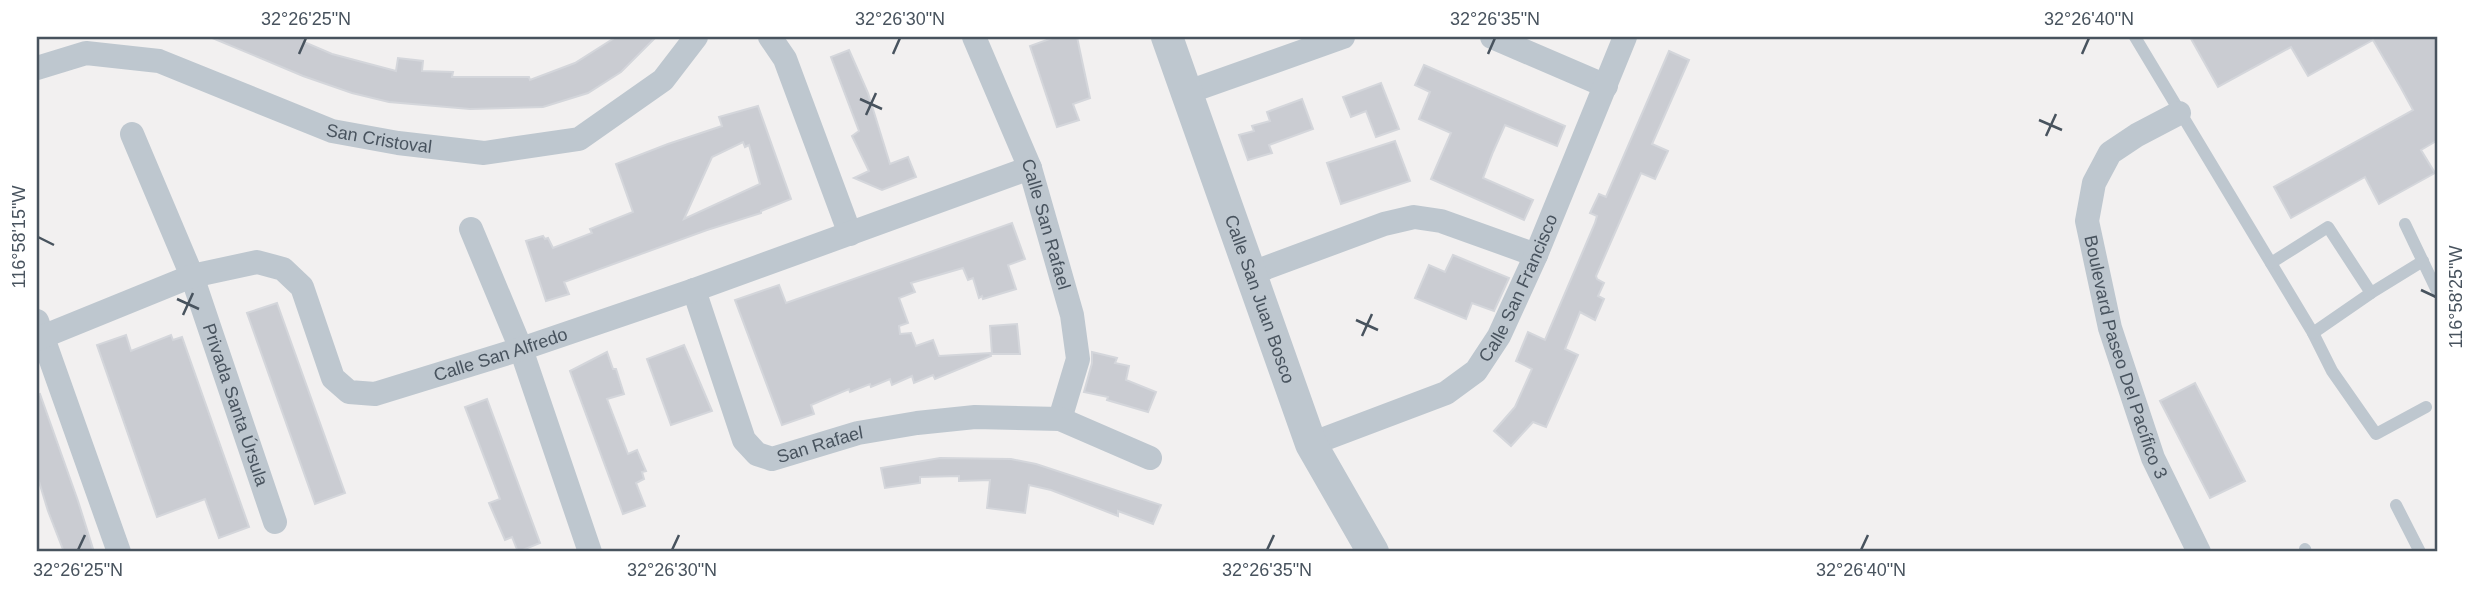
<svg xmlns="http://www.w3.org/2000/svg" width="2475" height="589" viewBox="0 0 2475 589" font-family="Arial,sans-serif">
  <rect width="100%" height="100%" fill="#f2f0f0"/>
  <!-- building -->
  <g fill="#caccd2" stroke="#d4d6db" stroke-width="2" fill-rule="evenodd">
    <polygon points="210,37 306,37 304,42 332,54 396,71 398,58 423,61 422,71 453,72 452,77 529,77 530,80 575,63 616,37 656,37 621,72 588,93 543,107 470,109 389,102 352,93 303,76"/>
    <polygon points="1055,37 1077,37 1090,98 1073,104 1079,120 1057,127 1030,46"/>
    <polygon points="2190,37 2438,37 2438,140 2421,150 2435,173 2379,204 2365,177 2291,218 2274,187 2413,110 2401,88 2373,40 2308,76 2291,47 2218,87"/>
    <polygon points="849,50 868,93 890,164 908,157 916,177 882,190 854,178 869,171 852,136 859,131 831,57"/>
    <polygon points="1669,51 1689,60 1652,144 1668,151 1655,179 1641,173 1596,276 1597,279 1604,283 1598,296 1604,299 1595,320 1580,312 1565,349 1578,355 1546,427 1533,422 1511,446 1494,431 1515,407 1532,369 1516,361 1528,332 1545,340 1595,223 1597,216 1590,213 1599,194 1606,197"/>
    <polygon points="1424,65 1565,126 1557,146 1505,125 1493,152 1483,178 1533,200 1524,220 1431,179 1451,133 1419,119 1430,92 1415,85"/>
    <polygon points="1381,83 1399,129 1376,137 1366,111 1351,117 1343,97"/>
    <polygon points="1302,99 1313,129 1269,145 1272,153 1248,160 1239,135 1254,131 1252,126 1270,121 1267,112"/>
    <path d="M 758,106 L 791,199 L 761,211 L 761,213 L 707,230 L 564,282 L 569,294 L 546,301 L 526,241 L 543,236 L 545,239 L 548,238 L 553,248 L 592,233 L 590,229 L 633,212 L 616,164 L 668,144 L 722,126 L 719,117 ZM 743,142 L 745,147 L 749,145 L 760,184 L 684,219 L 712,157 Z"/>
    <polygon points="1395,141 1410,181 1341,204 1327,163"/>
    <polygon points="1012,223 1025,259 1008,265 1016,289 983,299 982,296 979,298 973,278 968,280 963,268 911,283 915,292 899,298 908,323 899,326 900,334 911,333 916,346 933,340 939,356 990,353 991,356 935,379 933,375 914,383 912,376 892,385 890,379 871,387 870,384 850,392 849,389 811,405 814,414 782,425 735,300 779,285 786,303"/>
    <polygon points="1453,255 1509,278 1494,311 1472,303 1466,319 1415,298 1429,265 1445,272"/>
    <polygon points="277,303 345,493 315,504 247,313"/>
    <polygon points="1017,324 1020,354 992,354 990,326"/>
    <polygon points="126,335 131,351 171,335 173,340 182,337 249,527 219,538 205,499 157,517 97,345"/>
    <polygon points="684,345 712,411 671,425 647,359"/>
    <polygon points="607,352 613,369 616,369 624,394 607,399 628,454 637,450 646,471 642,472 644,479 636,483 645,506 623,514 570,371"/>
    <polygon points="1092,352 1117,358 1115,363 1129,366 1126,380 1156,392 1148,412 1107,400 1108,397 1084,392 1092,363"/>
    <polygon points="2195,383 2245,481 2210,498 2160,401"/>
    <polygon points="40,394 78,501 94,552 64,552 48,511 37,475 37,395"/>
    <polygon points="487,399 540,543 518,552 512,537 505,540 489,503 500,499 465,407"/>
    <polygon points="940,458 1011,459 1036,464 1161,505 1153,524 1118,511 1118,516 1051,490 1029,485 1025,513 987,508 990,480 959,481 959,476 920,477 920,483 885,488 881,468"/>
  </g>
  <g fill="none" stroke-linecap="round" stroke-linejoin="round">
    <!-- service -->
    <g stroke="#bec7cf" stroke-width="12">
      <polyline points="2135,37 2313,333 2332,371 2376,434 2426,407"/>
      <polyline points="2405,224 2438,293"/>
      <polyline points="2271,263 2328,227 2371,293"/>
      <polyline points="2313,333 2371,293 2423,261"/>
      <polyline points="2396,505 2420,552"/>
      <polyline points="2305,549 2306,552"/>
    </g>
    <!-- minor -->
    <g stroke="#bec7cf" stroke-width="24">
      <polyline points="770,37 785,59 850,234"/>
      <path id="s1" d="M 974,37 L 1030,168 L 1072,315 L 1078,359 L 1060,419"/>
      <polyline points="1492,37 1606,86"/>
      <path id="s2" d="M 37,68 L 86,53 L 159,61 L 332,131 L 398,143 L 484,153 L 579,139 L 663,80 L 696,37"/>
      <polyline points="1188,92 1343,37"/>
      <path id="s3" d="M 2179,113 L 2137,135 L 2110,153 L 2094,183 L 2087,221 L 2110,328 L 2153,458 L 2199,552"/>
      <path id="s4" d="M 132,134 L 192,276 L 275,522"/>
      <polyline points="471,229 521,349 590,552"/>
      <polyline points="1252,273 1384,224 1414,217 1441,221 1536,255"/>
      <path id="s5" d="M 694,290 L 744,440 L 757,454 L 772,459 L 858,433 L 917,423 L 975,417 L 1060,419 L 1150,458"/>
      <polyline points="37,321 119,552"/>
      <path id="s6" d="M 37,339 L 192,276 L 257,262 L 283,269 L 302,287 L 333,378 L 349,392 L 375,394 L 521,349 L 694,290 L 1030,168"/>
      <path id="s7" d="M 1311,444 L 1446,393 L 1476,371 L 1499,336 L 1536,255 L 1625,37"/>
    </g>
    <!-- tertiary -->
    <path stroke="#bec7cf" stroke-width="32" id="s8" d="M 1167,37 L 1311,444 L 1373,552"/>
  </g>
  <!-- ticks -->
  <path fill="none" stroke="#48535e" stroke-width="2.5" d="M 299,54 L 306,38M 893,54 L 900,38M 1488,54 L 1495,38M 2082,54 L 2089,38M 860,99 L 882,109M 866,115 L 876,93M 2039,120 L 2062,130M 2046,136 L 2056,114M 38,237 L 54,245M 2421,290 L 2436,297M 177,299 L 199,309M 183,315 L 193,293M 1356,320 L 1378,330M 1362,336 L 1372,314M 78,550 L 85,535M 672,550 L 679,535M 1267,550 L 1274,535M 1861,550 L 1868,535"/>
  <g text-anchor="middle" stroke-width="7" stroke-linejoin="round" paint-order="stroke">
    <!-- street labels -->
    <g font-size="18" fill="#48535e" stroke="#fff">
      <text dy="6" stroke="none"><textPath href="#s2" startOffset="359">San Cristoval</textPath></text>
      <text dy="6" stroke="none"><textPath href="#s1" startOffset="201">Calle San Rafael</textPath></text>
      <text dy="6" stroke="none"><textPath href="#s7" startOffset="275">Calle San Francisco</textPath></text>
      <text dy="6" stroke="none"><textPath href="#s8" startOffset="278">Calle San Juan Bosco</textPath></text>
      <text dy="6" stroke="none"><textPath href="#s6" startOffset="562">Calle San Alfredo</textPath></text>
      <text dy="6" stroke="none"><textPath href="#s3" startOffset="294">Boulevard Paseo Del Pacífico 3</textPath></text>
      <text dy="6" stroke="none"><textPath href="#s4" startOffset="290">Privada Santa Úrsula</textPath></text>
      <text dy="6" stroke="none"><textPath href="#s5" startOffset="243">San Rafael</textPath></text>
    </g>
  </g>
  <!-- border -->
  <rect width="2475" height="589" fill="none" stroke="#ffffff" stroke-width="77"/>
  <rect x="38" y="38" width="2398" height="512" fill="none" stroke="#48535e" stroke-width="2.5"/>
  <g font-size="18" text-anchor="middle" fill="#48535e">
    <text x="306" y="25">32°26'25"N</text>
    <text x="900" y="25">32°26'30"N</text>
    <text x="1495" y="25">32°26'35"N</text>
    <text x="2089" y="25">32°26'40"N</text>
    <text transform="translate(19 237) rotate(-90)" y="6">116°58'15"W</text>
    <text transform="translate(2456 297) rotate(-90)" y="6">116°58'25"W</text>
    <text x="78" y="576">32°26'25"N</text>
    <text x="672" y="576">32°26'30"N</text>
    <text x="1267" y="576">32°26'35"N</text>
    <text x="1861" y="576">32°26'40"N</text>
  </g>
</svg>
